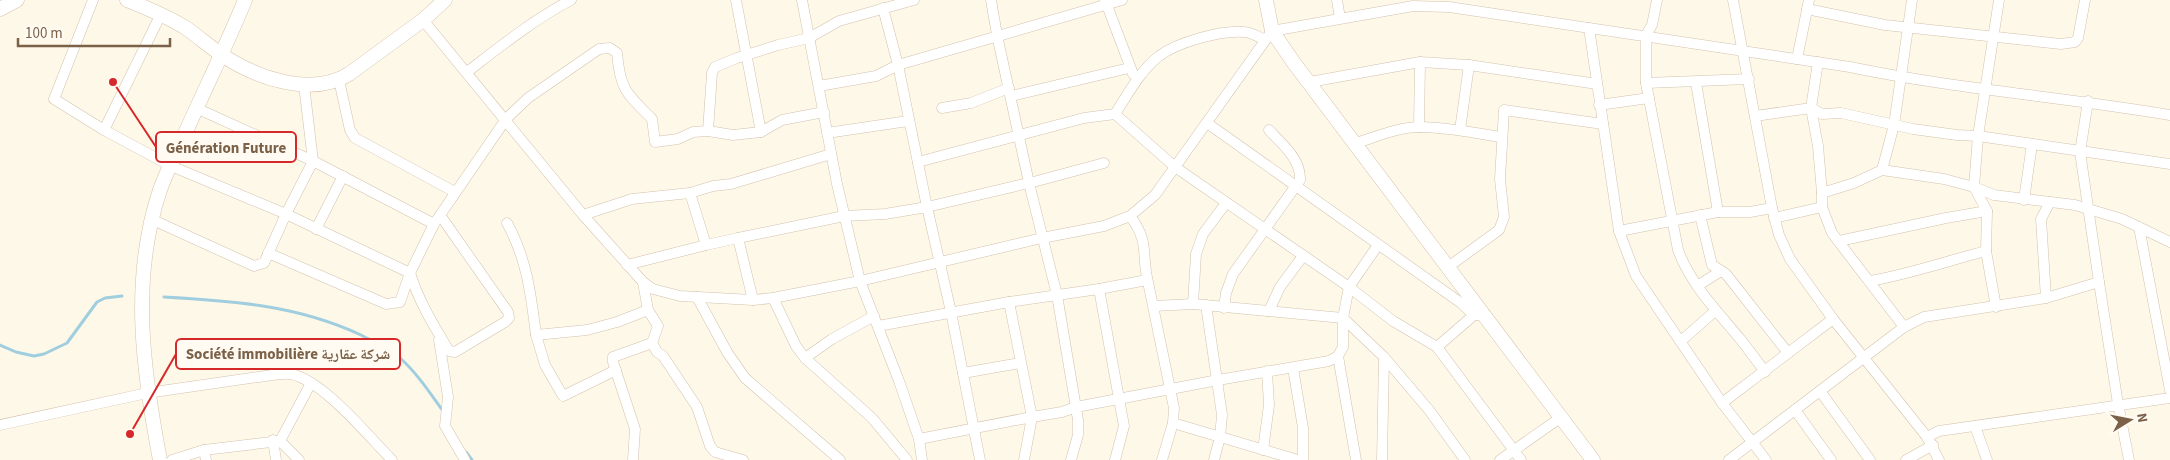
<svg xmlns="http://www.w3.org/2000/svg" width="2170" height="460" viewBox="0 0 2170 460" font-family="'Source Sans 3','Noto Naskh Arabic',sans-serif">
  <rect width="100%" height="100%" fill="#fef8e9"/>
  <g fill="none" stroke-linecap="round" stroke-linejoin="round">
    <g stroke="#a0cede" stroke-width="3">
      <path d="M164,297c69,4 133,8 197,38 13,7 28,13 39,23 17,15 30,35 43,53"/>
      <polyline points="0,345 16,352 34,356 44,354 67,343 97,302 105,298 122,296"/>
      <polyline points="466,452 472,460"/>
    </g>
    <g stroke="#d3c1ad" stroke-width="11">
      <g id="street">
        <path d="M93,0l-39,99 50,31 67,36 115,48 124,59c9,29 24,53 39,78l6,1 50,-30 4,-4 -1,-6 -68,-97"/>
        <polyline points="736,0 761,132"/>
        <polyline points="802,0 837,184 860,281 899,381 919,439 922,460"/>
        <polyline points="991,0 997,35 1029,183 1057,295 1078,420 1078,435 1071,460"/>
        <polyline points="1105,0 1133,74"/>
        <polyline points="1337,0 1340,18"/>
        <path d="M1657,0l-5,25 -6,10v48l32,167c13,35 40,62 63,90 8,10 16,21 24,32"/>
        <polyline points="1733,0 1772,208 1779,235 1790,259 1833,319 1927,437 1939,460"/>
        <polyline points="883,8 898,65 927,207 951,312 980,460"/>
        <polyline points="1807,9 1885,25 2061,44 2075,42 2078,38 2085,0"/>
        <path d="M423,20l160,195 60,67 10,7 27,7 73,4 20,-2 87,-17 182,-43 62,-12 26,-10 25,-21 117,-164 141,-25 36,1 401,60c105,22 214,30 320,48"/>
        <polyline points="1589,28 1619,231 1636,276 1722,403 1766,460"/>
        <polyline points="1797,59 1809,0"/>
        <polyline points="1818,62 1811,108 1818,146 1822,193 1854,183 1882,170 1944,179 1974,187 1994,195 2075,205 2122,219 2170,242"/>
        <path d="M467,72c34,-26 66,-52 104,-72"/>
        <polyline points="339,80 350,130 355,138 455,192"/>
        <polyline points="1310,82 1420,62 1469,65 1597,84"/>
        <polyline points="1646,83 1749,79"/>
        <polyline points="1696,83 1718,212"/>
        <polyline points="304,85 313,161 434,224"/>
        <polyline points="819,86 876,76 898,65 1122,0"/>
        <polyline points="1011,96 1129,68"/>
        <polyline points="2088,101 2080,152 2099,282"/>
        <polyline points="1599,105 1649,98"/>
        <polyline points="942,108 971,103 1009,88"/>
        <polyline points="1115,114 1175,167 1349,287 1393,321 1437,347 1521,460"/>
        <polyline points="1755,116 1811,108 1822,114 1841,113 1913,129 1957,135 1978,136 2170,164"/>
        <polyline points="1207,123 1461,303 1474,315 1484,315"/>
        <polyline points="1419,127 1420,62"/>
        <polyline points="104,130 161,14"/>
        <polyline points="1460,130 1469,65"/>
        <polyline points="708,131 712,73 715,67 737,58 778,45 809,38 839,21 914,0"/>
        <polyline points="827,133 908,121"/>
        <path d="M1356,143c20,-6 42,-16 64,-16 27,0 54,6 81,10"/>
        <path d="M918,162l166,-44 31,-4c13,-20 25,-43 44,-58 19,-14 62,-26 85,-24 7,0 15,5 21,8"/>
        <polyline points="1882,170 1894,125 1912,0"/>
        <polyline points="690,193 706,245 738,238 753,300"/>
        <polyline points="1822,193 1822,207 1832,233 1904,327"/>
        <polyline points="2024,200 2032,144"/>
        <polyline points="583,215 632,199 690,193 713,186 731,184 831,154"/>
        <polyline points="1700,215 1712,265 1726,274 1788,353"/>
        <path d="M1130,216c20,26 11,38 18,66 9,42 17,84 26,126l-1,15 -11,37"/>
        <polyline points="1774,218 1822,207"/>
        <polyline points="153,220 254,266 264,263 286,214 313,161 196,108"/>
        <path d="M507,223c20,36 24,72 29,112l51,-5 30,-8 31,-12"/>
        <polyline points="2139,227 2170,390"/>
        <polyline points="316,229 343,176"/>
        <polyline points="1619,231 1718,212 1750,212 1772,208"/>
        <polyline points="738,238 844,216 885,214 927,207 1037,181 1104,163"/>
        <polyline points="1839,241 1946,218 1987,211"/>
        <path d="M268,253l118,51 14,-2 10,-29 24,-49 72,-105 22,-21 71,-49 11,-1 7,5c3,37 10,41 35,66l3,23 23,-3 15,-7 15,-1 25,4 28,-3 21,-12 42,-8"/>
        <polyline points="627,265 706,245"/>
        <polyline points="1448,267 1499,230 1504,217 1500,179 1504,110 1603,124"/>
        <path d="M1870,281c40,-7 77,-20 116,-30"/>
        <polyline points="643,282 648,310 658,326 652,343 657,352 663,356 697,407 710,446 715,452 743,460"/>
        <polyline points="1697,286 1721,271"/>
        <polyline points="1099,289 1124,426 1115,460"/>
        <polyline points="697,297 727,352 745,378 840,460"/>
        <polyline points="773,298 796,346 805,358 872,418 907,460"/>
        <polyline points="2046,298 2041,219 2050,202"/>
        <polyline points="1009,302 1032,417 1062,412 1076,407 1218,380 1329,361 1338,356 1343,347 1343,318 1349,287 1378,245"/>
        <polyline points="1193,304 1196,254 1203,234 1226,203"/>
        <polyline points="1206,305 1222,415 1220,437 1214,460"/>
        <polyline points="1154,306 1193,304 1343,318 1384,357 1429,410 1465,460"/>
        <polyline points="1996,307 1986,251 1987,211 1974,187 1978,136 1999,0"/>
        <path d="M1224,308l2,-15 7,-19 67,-94c1,-21 -18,-36 -31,-50"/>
        <polyline points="1269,311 1280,287 1303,256"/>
        <polyline points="878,326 1009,302 1099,289 1147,280"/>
        <polyline points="536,335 545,365 563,396 616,370"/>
        <polyline points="439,340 448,397 445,426 465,460"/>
        <polyline points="1681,341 1715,311"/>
        <polyline points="1437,347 1474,315"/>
        <polyline points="1338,356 1356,460"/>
        <polyline points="805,358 832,339 874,316"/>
        <polyline points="1293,368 1303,428 1303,460"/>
        <polyline points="963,373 1020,363"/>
        <polyline points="1820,391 1870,460"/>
        <polyline points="1722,403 1833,319"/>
        <polyline points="1795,410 1831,460"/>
        <polyline points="1173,423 1298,460"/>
        <path d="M0,425l147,-32 125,-18c6,0 13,-2 19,-1 33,7 77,62 101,86"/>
        <polyline points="1975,426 1987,460"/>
        <polyline points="1927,437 1939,431 2170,398"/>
        <polyline points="919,439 1032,417 1024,460"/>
        <polyline points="273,440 276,460"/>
        <polyline points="280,441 311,383"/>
        <polyline points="280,441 299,460"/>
        <polyline points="204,450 206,460"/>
        <polyline points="1263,450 1269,405 1267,371"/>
        <polyline points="172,460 204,450 280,441"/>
        <polyline points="633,460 635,429 613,362 613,357 652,343"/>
        <polyline points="1382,460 1384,357"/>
        <polyline points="1500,460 1560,418"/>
        <polyline points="1729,460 1904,327 1924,317 2046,298 2099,282 2118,404 2129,460"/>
        <polyline points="1906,460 1933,445"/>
      </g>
    </g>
    <g stroke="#d6c2aa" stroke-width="15">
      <g id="secondary">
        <path d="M127,0c20,8 40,16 59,28 11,8 22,17 33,25 35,24 91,45 130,21l74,-54 22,-20"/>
        <polyline points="1266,0 1272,31 1294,63 1593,460"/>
        <polyline points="0,9 17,0"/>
        <path d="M160,460c-17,-89 -30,-181 0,-270 5,-15 13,-30 20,-45 21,-48 45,-96 65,-145"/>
      </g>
    </g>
    <use href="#street" stroke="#fff" stroke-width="10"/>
    <use href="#secondary" stroke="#fff" stroke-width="14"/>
  </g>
  <path fill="none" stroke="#d62828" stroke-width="2" d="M113 82L156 147M130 434L176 354"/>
  <g fill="#d62828" stroke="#fffbf2" stroke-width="2">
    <circle cx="113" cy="82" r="5"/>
    <circle cx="130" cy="434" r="5"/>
  </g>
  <g fill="#fffbf2" stroke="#d62828" stroke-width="2">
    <rect x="156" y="132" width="140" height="30" rx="5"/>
    <rect x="176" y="339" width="224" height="30" rx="5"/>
  </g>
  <g font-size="15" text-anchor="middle" font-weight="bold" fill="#7c6149">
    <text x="226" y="153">Génération Future</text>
    <text x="288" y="359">Société immobilière شركة عقارية</text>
  </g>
  <g transform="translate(2130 420) rotate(80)" stroke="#fffbf2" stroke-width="4" paint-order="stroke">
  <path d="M0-4L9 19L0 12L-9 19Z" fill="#7c6149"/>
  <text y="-8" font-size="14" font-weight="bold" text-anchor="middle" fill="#7c6149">N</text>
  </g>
  <path d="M18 38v8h152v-8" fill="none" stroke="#7c6149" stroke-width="2.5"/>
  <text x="25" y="38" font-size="15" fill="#7c6149" stroke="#fffbf2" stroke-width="4" paint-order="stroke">100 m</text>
</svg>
